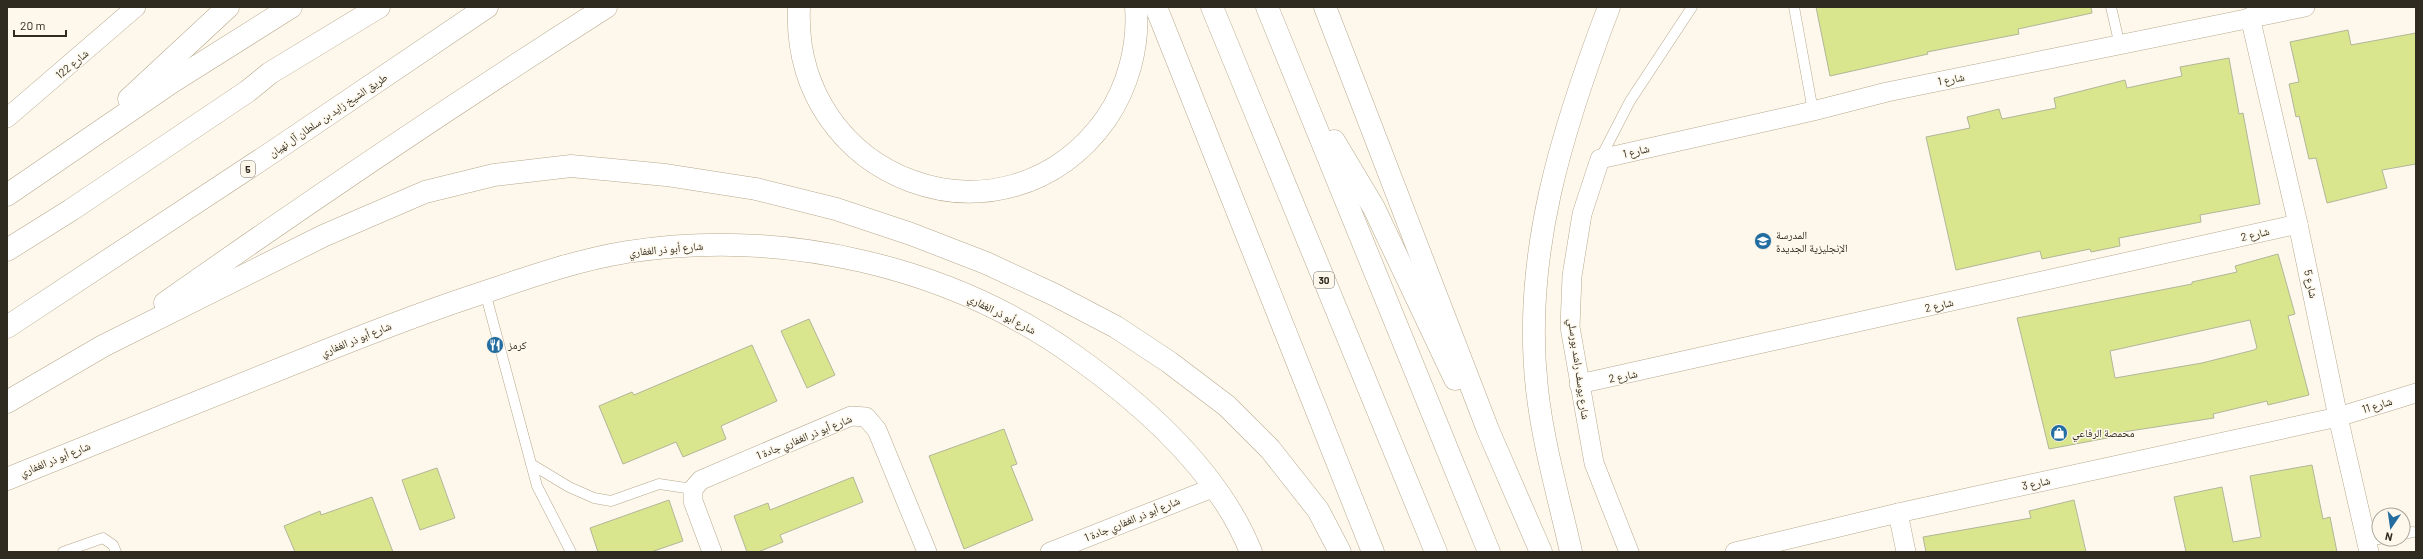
<svg xmlns="http://www.w3.org/2000/svg" width="2423" height="559" viewBox="0 0 2423 559" font-family="Barlow,'Noto Naskh Arabic',sans-serif">
  <rect width="100%" height="100%" fill="#fef8ec"/>
  <g fill="#dae68e" stroke="#b1b699" fill-rule="evenodd">
    <polygon points="1816,7 2091,7 2092,13 2018,29 2019,34 1927,52 1928,54 1830,76"/>
    <polygon points="2348,30 2351,45 2416,33 2416,164 2382,170 2387,188 2327,203 2316,158 2309,159 2299,116 2296,117 2289,84 2299,82 2290,42"/>
    <polygon points="2229,58 2239,114 2243,113 2260,204 2200,215 2201,222 2119,238 2120,246 2091,252 2090,249 2042,259 2040,251 1956,270 1926,137 1970,128 1967,117 1999,109 2002,119 2056,108 2054,98 2125,80 2127,88 2182,76 2180,67"/>
    <path d="M2278,254l17,60 -7,2 21,79 -41,10 -1,-4 -54,13 1,4 -91,14v3l-74,14 -32,-131 175,-34v-2l45,-10 -2,-6zM2250,320l7,28 -3,2 -52,13 -87,15 -5,-27z"/>
    <polygon points="809,319 835,375 807,388 781,331"/>
    <polygon points="752,345 777,401 721,426 726,439 683,457 676,442 623,464 599,406 632,392 634,395"/>
    <polygon points="1004,429 1017,464 1011,466 1033,520 964,549 929,456"/>
    <polygon points="2312,465 2323,519 2330,517 2337,552 2186,552 2174,497 2222,487 2233,542 2261,537 2250,476"/>
    <polygon points="437,468 455,518 420,530 402,480"/>
    <polygon points="853,477 863,502 780,535 783,542 758,552 747,552 734,516 768,503 770,510"/>
    <polygon points="372,497 393,552 295,552 284,526 320,511 321,515"/>
    <polygon points="669,500 683,541 651,552 598,552 590,528"/>
    <polygon points="2074,500 2086,552 1926,552 1923,537 2031,518 2029,511"/>
  </g>
  <g fill="none" stroke-linecap="round" stroke-linejoin="round">
    <g stroke="#b6a88d" stroke-width="11">
      <g id="lane">
        <polyline points="1794,7 1813,111"/>
        <polyline points="2111,7 2120,46"/>
        <polyline points="1600,159 1630,101 1692,7"/>
        <polyline points="485,292 537,486 571,552"/>
        <polyline points="531,464 569,487 594,498 611,501 659,484 693,489"/>
        <polyline points="2403,534 2413,532"/>
        <polyline points="2367,541 2379,539"/>
        <polyline points="63,552 103,538 113,545 116,552"/>
      </g>
    </g>
    <g stroke="#b6a88d" stroke-width="20">
      <g id="street">
        <polyline points="2250,17 2298,224 2338,417 2369,552"/>
        <polyline points="7,118 136,7"/>
        <polyline points="1579,384 2298,224"/>
        <polyline points="1898,513 1906,552"/>
        <polyline points="712,552 693,501 693,489 701,480 851,416 866,417 877,430 927,552"/>
        <polyline points="1050,552 1215,487"/>
        <polyline points="1629,552 1594,463 1570,327 1572,276 1582,214 1600,159 1813,111 1887,92 2305,7"/>
        <polyline points="1735,552 1898,513 2338,417 2416,393"/>
      </g>
    </g>
    <g stroke="#b6a88d" stroke-width="23">
      <path id="secondary" d="M7,479c104,-42 209,-85 313,-126 55,-22 109,-43 165,-61 47,-16 93,-32 142,-40 154,-24 321,13 448,104 69,49 144,116 176,196"/>
    </g>
    <g stroke="#b6a88d" stroke-width="23">
      <g id="highway">
        <path d="M799,7c-8,174 206,253 307,112 22,-32 33,-73 30,-112"/>
        <polyline points="1156,7 1373,552"/>
        <polyline points="1212,7 1436,552"/>
        <polyline points="1267,7 1489,552"/>
        <polyline points="1325,7 1488,430 1541,552"/>
        <polyline points="129,99 228,7"/>
        <polyline points="1334,141 1374,208 1455,379"/>
        <polyline points="7,195 172,82 291,7"/>
        <polyline points="7,250 71,210 248,91 270,73 379,7"/>
        <path d="M165,303c145,-102 292,-201 441,-296"/>
        <polyline points="7,327 271,153 487,7"/>
        <polyline points="7,402 103,346 323,236 425,192 494,175 571,166 666,175 756,189 836,209 911,234 986,263 1055,295 1116,327 1169,362 1227,406 1270,449 1318,510 1340,552"/>
        <path d="M1571,552c-12,-54 -28,-108 -34,-163 -15,-133 25,-259 72,-382"/>
      </g>
    </g>
    <use href="#lane" stroke="#fff" stroke-width="10"/>
    <use href="#street" stroke="#fff" stroke-width="19"/>
    <use href="#secondary" stroke="#fff" stroke-width="22"/>
    <use href="#highway" stroke="#fff" stroke-width="22"/>
  </g>
  <defs>
    <g id="school-disc" transform="scale(0.9)"><circle r="9.5" fill="#236ca0" stroke="#fef8ec"/><path d="M0-5L7-2L0 1L-7-2ZM-4 1L0 2.5L4 1V4Q0 6-4 4Z" fill="#fff"/></g>
    <g id="restaurant-disc" transform="scale(0.9)"><circle r="9.5" fill="#236ca0" stroke="#fef8ec"/><path d="M-5-6h1v4h1v-4h1v4h1v-4h1v5L-1.5 .5V6h-2V.5L-5-1ZM5-6V6H3V1.5H1.5Q1.5-4 5-6Z" fill="#fff"/></g>
    <g id="shop-disc" transform="scale(0.9)"><circle r="9.5" fill="#236ca0" stroke="#fef8ec"/><path d="M-5-2.5h2.3a2.7 3.5 0 0 1 5.4 0H5L5.5 6h-11ZM-1.5-2.5h3a1.5 2.3 0 0 0-3 0Z" fill="#fff"/></g>
  </defs>
  <g fill-rule="evenodd">
    <use href="#school-disc" x="1763" y="241"/>
    <use href="#restaurant-disc" x="495" y="345"/>
    <use href="#shop-disc" x="2059" y="433"/>
  </g>
  <g text-anchor="middle" stroke-width="3" stroke-linejoin="round" paint-order="stroke">
    <g fill="#fef8ec" stroke="#6e685d" stroke-width="1">
      <rect x="241" y="161" width="14" height="16" rx="3"/>
      <rect x="1314" y="272" width="20" height="16" rx="3"/>
    </g>
    <g font-size="10" font-weight="bold" fill="#302b20">
      <text x="248" y="173">5</text>
      <text x="1324" y="284">30</text>
    </g>
    <g font-size="11" fill="#302b20" stroke="#fef8ec">
      <text transform="translate(72 64) rotate(-40)" y="4">شارع 122</text>
      <text transform="translate(1951 79) rotate(-11)" y="4">شارع 1</text>
      <text transform="translate(328 115) rotate(-34)" y="4">طريق الشيخ زايد بن سلطان آل نهيان</text>
      <text transform="translate(1636 151) rotate(-13)" y="4">شارع 1</text>
      <text transform="translate(2255 234) rotate(-13)" y="4">شارع 2</text>
      <text transform="translate(666 249) rotate(-5)" y="4">شارع أبو ذر الغفاري</text>
      <text transform="translate(2311 284) rotate(78)" y="4">شارع 5</text>
      <text transform="translate(1939 305) rotate(-13)" y="4">شارع 2</text>
      <text transform="translate(1002 314) rotate(27)" y="4">شارع أبو ذر الغفاري</text>
      <text transform="translate(356 339) rotate(-22)" y="4">شارع أبو ذر الغفاري</text>
      <text transform="translate(1579 369) rotate(82)" y="4">شارع يوسف راشد بورسلي</text>
      <text transform="translate(1623 376) rotate(-11)" y="4">شارع 2</text>
      <text transform="translate(2377 405) rotate(-17)" y="4">شارع 11</text>
      <text transform="translate(804 437) rotate(-22)" y="4">شارع أبو ذر الغفاري جادة 1</text>
      <text transform="translate(55 459) rotate(-22)" y="4">شارع أبو ذر الغفاري</text>
      <text transform="translate(2036 483) rotate(-12)" y="4">شارع 3</text>
      <text transform="translate(1132 519) rotate(-22)" y="4">شارع أبو ذر الغفاري جادة 1</text>
    </g>
    <g font-size="11" fill="#302b20" stroke="#fef8ec" text-anchor="start">
      <text x="1776" y="239">المدرسة<tspan x="1776" dy="13">الإنجليزية الجديدة</tspan></text>
      <text x="508" y="349">كرمز</text>
      <text x="2072" y="437">محمصة الرفاعي</text>
    </g>
  </g>
  <rect width="2423" height="559" fill="none" stroke="#302b20" stroke-width="16"/>
  <g transform="translate(2391 527) rotate(193)"><circle r="19" fill="#fef8ec" stroke="#aca69a"/>
  <path d="M0-3L7 15L0 10L-7 15Z" fill="#236ca0"/>
  <text y="-6" font-size="11" font-weight="bold" text-anchor="middle" fill="#302b20">N</text>
  </g>
  <path d="M14 30v6h52v-6" fill="none" stroke="#302b20" stroke-width="2"/>
  <text x="20" y="30" font-size="12" fill="#302b20" stroke="#fef8ec" stroke-width="3" paint-order="stroke">20 m</text>
</svg>
